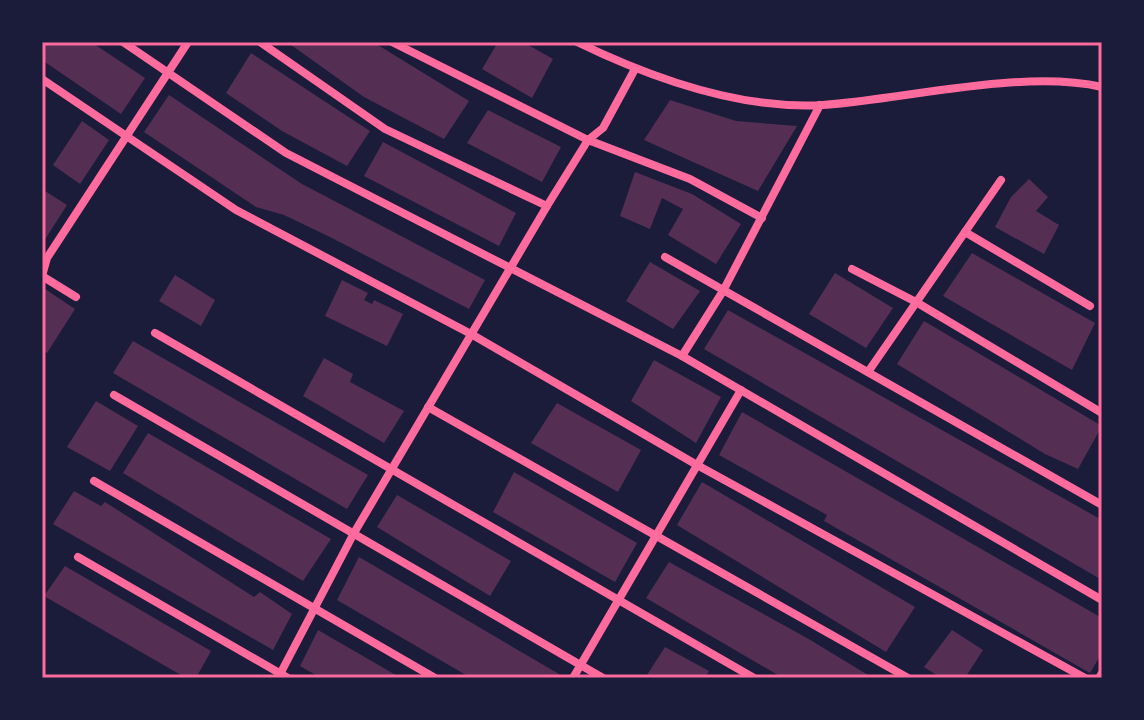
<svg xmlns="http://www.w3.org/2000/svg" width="1144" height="720" viewBox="0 0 1144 720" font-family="'Titillium Web',sans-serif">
  <rect width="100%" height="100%" fill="#1b1b3a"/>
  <g fill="#542f53">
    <polygon points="45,42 91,42 145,78 121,114 42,60"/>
    <polygon points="287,42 373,42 469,101 444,139 364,97"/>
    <polygon points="498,42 523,42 553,59 532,98 482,69"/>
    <polygon points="251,53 370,131 347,166 282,131 226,93"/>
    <polygon points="169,95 302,184 485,280 469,309 330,237 284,215 256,207 144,132"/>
    <polygon points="670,100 736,121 797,126 758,191 644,140"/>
    <polygon points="488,110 561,147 542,182 467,143"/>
    <polygon points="82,121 109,140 80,184 53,165"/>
    <polygon points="383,142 516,213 499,246 364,176"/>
    <polygon points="635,172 692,194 741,224 716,264 668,235 683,209 662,198 650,229 620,216"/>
    <polygon points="1029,179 1048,197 1036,211 1059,225 1044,254 995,227 1011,197"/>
    <polygon points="42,189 67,205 42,244"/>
    <polygon points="972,253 1095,323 1072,370 943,296"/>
    <polygon points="650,262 700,291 673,329 626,301"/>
    <polygon points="835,273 893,308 866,348 809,314"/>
    <polygon points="175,275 215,300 201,326 159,301"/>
    <polygon points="342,280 368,293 364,300 372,304 374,300 403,314 387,346 325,316"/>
    <polygon points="42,287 75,309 47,353 42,350"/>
    <polygon points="728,310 1102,520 1102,580 704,349"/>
    <polygon points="924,321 1102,426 1078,469 1045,454 897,364"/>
    <polygon points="133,341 368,475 347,509 113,373"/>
    <polygon points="324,358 353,374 350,382 404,411 384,443 303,396"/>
    <polygon points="654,360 721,397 696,443 631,401"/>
    <polygon points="96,401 138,426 110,471 67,447"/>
    <polygon points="557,403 641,450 618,492 531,443"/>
    <polygon points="742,412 1102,618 1102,653 1090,673 824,521 827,515 719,455"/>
    <polygon points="148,433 331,539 303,581 123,473"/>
    <polygon points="514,472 637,543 615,582 493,512"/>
    <polygon points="702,482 915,607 886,652 677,525"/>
    <polygon points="74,491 101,506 105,502 254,597 260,592 292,614 273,650 53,524"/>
    <polygon points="397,495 511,561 490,596 377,527"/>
    <polygon points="359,557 559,674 556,678 471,678 337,600"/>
    <polygon points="669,562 807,638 873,678 783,678 646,598"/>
    <polygon points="65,566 211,651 196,678 186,678 44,596"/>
    <polygon points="318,630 401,678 321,678 300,666"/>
    <polygon points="952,630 983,650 965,678 941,678 924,667"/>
    <polygon points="665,647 709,671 705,678 645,678"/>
  </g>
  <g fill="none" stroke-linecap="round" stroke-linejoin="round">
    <g stroke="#ff6b9d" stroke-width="8">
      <polyline points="123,42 286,153 682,356 1102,600"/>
      <polyline points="260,42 385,129 547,206"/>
      <polyline points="392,42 588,140 690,179 762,218"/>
      <path d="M577,42c74,36 163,68 246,63 84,-6 199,-36 279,-18"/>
      <polyline points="42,79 236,210 471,334 697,465 1085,678"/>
      <polyline points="965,232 1090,306"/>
      <polyline points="665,257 1102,505"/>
      <polyline points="852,269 916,302 1102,413"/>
      <polyline points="42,276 47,258 188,42"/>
      <polyline points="42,276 76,297"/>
      <polyline points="155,333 754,678"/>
      <polyline points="682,356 723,291 820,105"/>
      <polyline points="868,372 1001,180"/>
      <polyline points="114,395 603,678"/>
      <polyline points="428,407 908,678"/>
      <polyline points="94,481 435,678"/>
      <polyline points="78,557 288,678"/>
      <polyline points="278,678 354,533 547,206 588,140 603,128 635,69"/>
      <polyline points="573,678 741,390"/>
      <polyline points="1099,678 1102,673"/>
    </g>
  </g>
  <rect width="1144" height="720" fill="none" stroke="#1b1b3a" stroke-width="88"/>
  <rect x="44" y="44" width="1056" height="632" fill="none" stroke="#ff6b9d" stroke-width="3"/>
</svg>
